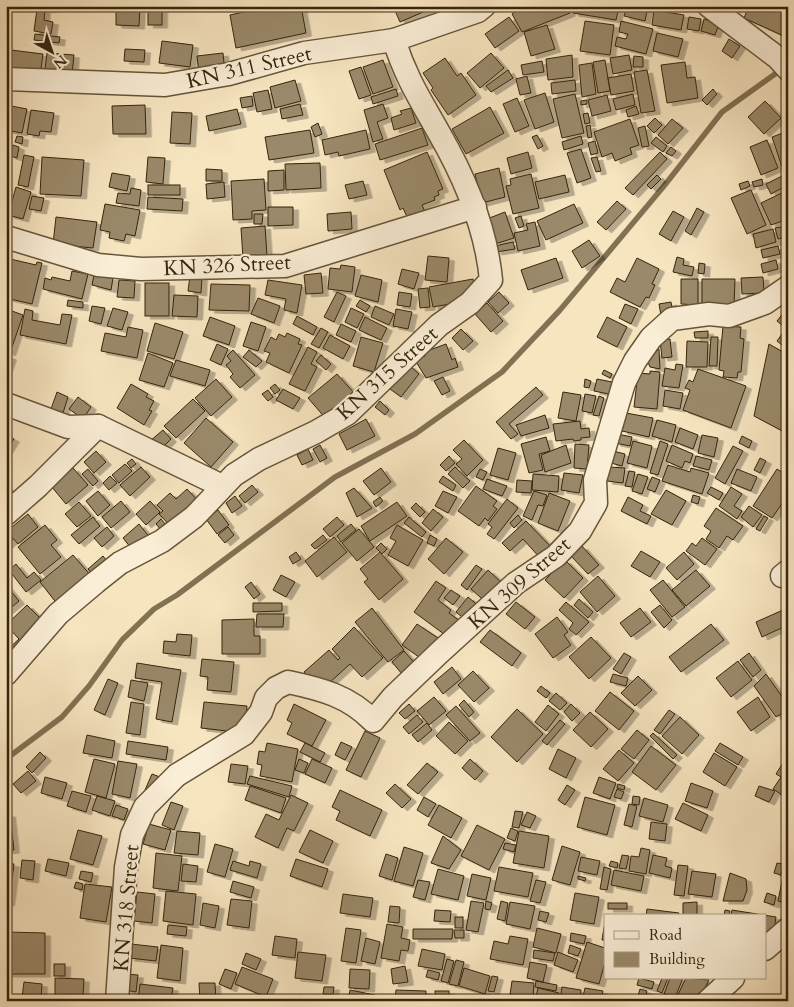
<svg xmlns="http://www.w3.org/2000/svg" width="794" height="1007" viewBox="0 0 794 1007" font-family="Cardo,serif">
  <defs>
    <filter id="shadow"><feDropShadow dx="5.5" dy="3" stdDeviation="0" flood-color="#0004"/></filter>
  </defs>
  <rect width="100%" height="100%" fill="#f7e5c0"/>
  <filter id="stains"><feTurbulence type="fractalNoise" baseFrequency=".004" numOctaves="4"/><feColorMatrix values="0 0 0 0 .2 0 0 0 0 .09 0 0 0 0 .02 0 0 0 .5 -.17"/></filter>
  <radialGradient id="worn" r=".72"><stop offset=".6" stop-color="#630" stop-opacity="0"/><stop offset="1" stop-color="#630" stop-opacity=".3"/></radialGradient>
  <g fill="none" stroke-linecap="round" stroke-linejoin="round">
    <polyline stroke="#827153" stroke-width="5.5" points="6,759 62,717 89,686 122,640 154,609 177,595 335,477 415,434 502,372 560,310 664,186 722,112 782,69"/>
  </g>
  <g fill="#9a896a" stroke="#36250c" filter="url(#shadow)">
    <polygon points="34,6 52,6 51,10"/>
    <polygon points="116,6 140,6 139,26 116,25"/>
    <rect x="148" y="6" width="14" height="19"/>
    <polygon points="270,6 301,6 306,33 236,48 230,15"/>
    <polygon points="393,6 426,6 428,10 400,22"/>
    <polygon points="432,6 461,6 438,18"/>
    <polygon points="524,6 567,6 570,13 522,32 512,14"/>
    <polygon points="574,6 619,6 616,20 573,13"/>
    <polygon points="627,6 648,6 645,21 624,16"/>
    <polygon points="749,6 774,6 788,12 788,38 744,18"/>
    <polygon points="37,9 45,10 44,20 53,22 51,34 34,31"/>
    <polygon points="654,10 684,15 681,30 652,25"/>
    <polygon points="509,17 519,31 495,48 485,34"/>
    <polygon points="689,17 701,19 699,31 687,29"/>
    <polygon points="704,19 719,24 715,35 701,31"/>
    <polygon points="585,21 614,25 610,55 580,51"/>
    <polygon points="621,21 653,29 646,54 615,46 617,37 626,39 628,34 619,32"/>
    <polygon points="547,25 555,49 531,56 524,32"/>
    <polygon points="657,33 683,39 678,57 653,51"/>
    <polygon points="35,34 60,37 59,43 34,40"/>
    <polygon points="729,39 740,46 732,58 722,51"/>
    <polygon points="162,41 193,45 190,67 159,63"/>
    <polygon points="125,49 145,50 144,62 124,61"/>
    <polygon points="11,50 43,54 40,77 8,73"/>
    <polygon points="47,53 74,55 72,75 44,77"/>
    <polygon points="223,53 225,73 199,75 197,56"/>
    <polygon points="491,53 504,68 480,88 467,73"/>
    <polygon points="572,55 573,77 548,80 546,59"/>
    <polygon points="629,55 632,70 613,74 610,58"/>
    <polygon points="634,56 643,57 643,67 633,67"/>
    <polygon points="445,58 457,76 461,73 476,95 448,115 431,90 433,88 423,73"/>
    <polygon points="383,60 393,87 373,94 363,67"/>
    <polygon points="605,60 610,91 598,93 593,62"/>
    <polygon points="542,61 544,72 523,75 521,65"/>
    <polygon points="685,62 687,78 695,77 698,98 667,103 661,65"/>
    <polygon points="592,63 596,94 582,97 579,65"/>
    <polygon points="361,67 371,95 359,99 349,71"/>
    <polygon points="508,70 513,78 491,92 486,86"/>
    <polygon points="647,70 655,111 641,113 634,72"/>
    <polygon points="631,74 634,91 611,95 608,78"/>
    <polygon points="527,76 531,93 520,95 516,79"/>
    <polygon points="295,80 301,101 275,108 270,87"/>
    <polygon points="575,80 576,91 552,94 551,83"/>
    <polygon points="396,89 398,96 373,104 371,97"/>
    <polygon points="713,89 717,94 707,105 702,100"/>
    <polygon points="268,90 272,109 257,112 253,93"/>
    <polygon points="545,93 554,122 535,129 524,100"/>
    <polygon points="575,94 584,133 562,138 553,99"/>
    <polygon points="633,94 635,105 616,110 613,99"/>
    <polygon points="607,95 611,111 592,116 588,100"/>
    <polygon points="252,96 253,106 242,108 240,98"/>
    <polygon points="517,98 529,126 515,132 503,104"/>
    <polygon points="587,100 587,104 581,105 581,101"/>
    <polygon points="765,101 781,118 764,134 748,117"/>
    <polygon points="300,104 303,115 282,119 280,109"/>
    <polygon points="383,104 388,118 377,122 383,139 373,142 364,110"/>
    <polygon points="6,105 27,109 22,133 6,130"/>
    <polygon points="145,105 146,134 113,134 112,106"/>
    <polygon points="636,106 639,114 628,117 626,110"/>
    <polygon points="490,107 504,133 466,154 452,129"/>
    <polygon points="411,108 416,123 394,130 391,118 402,114 400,111"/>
    <polygon points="237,109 241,124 209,131 206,116"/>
    <polygon points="31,110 54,113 51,132 40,131 39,136 27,134"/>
    <polygon points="172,112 192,113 190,144 170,143"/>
    <polygon points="588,113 590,123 585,124 583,114"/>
    <polygon points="655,118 662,125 654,133 647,126"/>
    <polygon points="630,119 639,145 630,148 632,154 615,161 612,153 602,157 594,132"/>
    <polygon points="672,119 683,128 668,144 658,135"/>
    <polygon points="318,123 322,134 315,137 311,127"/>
    <polygon points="590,125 592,137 588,138 586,126"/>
    <polygon points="645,126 649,146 642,147 638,128"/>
    <polygon points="422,128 428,145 380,160 375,144"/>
    <polygon points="310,130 314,153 269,160 265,137"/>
    <polygon points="366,130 370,149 339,156 338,152 325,155 322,140"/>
    <polygon points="783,133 788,146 788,164 782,167 772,137"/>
    <polygon points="537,135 543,146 538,149 532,137"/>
    <polygon points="17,136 23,137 22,144 15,142"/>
    <polygon points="581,136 583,144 564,150 562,142"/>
    <polygon points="656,137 667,146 663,152 651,143"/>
    <polygon points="767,140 778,168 761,175 750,147"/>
    <polygon points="595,141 598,153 591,155 588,143"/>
    <polygon points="13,145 19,147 17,158 10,156"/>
    <polygon points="671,147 676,151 672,156 666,153"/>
    <polygon points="581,149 591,178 577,183 567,153"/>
    <polygon points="427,152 443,189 438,191 439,195 434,197 435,200 422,205 426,214 409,221 403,208 400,210 384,170"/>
    <polygon points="528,152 532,168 511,174 507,158"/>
    <polygon points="660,152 667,159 633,195 625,188"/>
    <polygon points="24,155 34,157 28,187 18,185"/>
    <polygon points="42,157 84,160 81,196 40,194"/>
    <polygon points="148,157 165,158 163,184 146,182"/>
    <polygon points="597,157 601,171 596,172 591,158"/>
    <polygon points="320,163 321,188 286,190 285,164"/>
    <polygon points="499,168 505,197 482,203 475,174"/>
    <polygon points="206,169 222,170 222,181 206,181"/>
    <polygon points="284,170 284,190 268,191 268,171"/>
    <polygon points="112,173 130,176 127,191 109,187"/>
    <polygon points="788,173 788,185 771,194 766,184"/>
    <polygon points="531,174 539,208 513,214 506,186 511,185 510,179"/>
    <polygon points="565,175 569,192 539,199 535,182"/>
    <polygon points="657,175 661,179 651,189 647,185"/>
    <polygon points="264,179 266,210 252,211 252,219 233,220 231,181"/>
    <polygon points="762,179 763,185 754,187 752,182"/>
    <polygon points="363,181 367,195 349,199 345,185"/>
    <polygon points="748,181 750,186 741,190 739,184"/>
    <polygon points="224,182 225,197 207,199 206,184"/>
    <rect x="148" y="185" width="32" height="10"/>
    <polygon points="16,187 31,192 23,219 8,215"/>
    <polygon points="131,188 141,190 139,206 116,203 118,193 130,194"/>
    <polygon points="751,190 766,225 747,234 731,198"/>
    <polygon points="784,192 788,200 788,219 771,225 761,203"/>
    <polygon points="32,196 44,198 41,211 29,209"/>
    <polygon points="148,197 183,199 182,211 147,209"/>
    <polygon points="617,201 626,209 606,230 597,222"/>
    <polygon points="105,204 140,210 135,236 126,234 124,241 109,238 110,232 100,230"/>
    <polygon points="574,204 583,223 546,240 537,221"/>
    <polygon points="268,207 293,207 293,225 268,226"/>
    <polygon points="697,208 704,212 691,235 685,231"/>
    <polygon points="673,211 684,217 671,241 659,234"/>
    <polygon points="351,212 352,229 328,231 327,214"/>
    <polygon points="505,212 514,238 495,244 487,219"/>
    <polygon points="254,214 263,214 262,224 254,224"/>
    <polygon points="521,216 524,226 519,228 515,218"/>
    <polygon points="56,217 97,222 93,248 53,244"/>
    <polygon points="535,222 540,246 518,251 514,233 528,230 526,224"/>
    <polygon points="265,226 267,256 243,258 241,228"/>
    <polygon points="788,226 788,237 778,239 775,228"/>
    <polygon points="773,229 776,242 756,248 753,234"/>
    <polygon points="589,240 600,256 582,268 572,251"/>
    <polygon points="513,242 515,249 496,252 495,246"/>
    <polygon points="778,246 780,254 763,258 761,250"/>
    <polygon points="428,256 449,258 447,282 425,280"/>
    <polygon points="677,257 684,259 683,265 694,267 692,276 673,272"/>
    <polygon points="6,258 36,265 37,262 42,263 32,304 6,298"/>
    <polygon points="556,258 563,278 528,290 521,270"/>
    <polygon points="637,258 659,269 652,284 655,285 649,298 646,297 640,307 610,292 617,278 625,282"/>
    <polygon points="776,260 778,269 763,273 761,264"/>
    <polygon points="699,263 705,264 704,274 698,273"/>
    <polygon points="341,265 355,267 352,292 328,289 330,268 340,269"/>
    <polygon points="402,269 419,273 414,289 398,284"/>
    <polygon points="72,271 88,274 82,299 43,289 45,278 51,280 52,277 70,281"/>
    <polygon points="321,273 323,293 306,294 304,275"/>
    <polygon points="94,275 113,278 111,290 92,285"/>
    <polygon points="361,275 382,280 378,302 355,296"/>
    <polygon points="190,276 202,277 201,293 188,291"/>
    <polygon points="763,277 764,293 742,294 741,278"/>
    <polygon points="473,279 475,291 466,301 433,307 429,287"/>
    <polygon points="681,279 698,279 698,305 681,304"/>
    <polygon points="702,279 735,279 734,306 702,306"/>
    <polygon points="119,280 135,281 134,298 117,297"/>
    <polygon points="268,280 302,285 297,313 284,310 286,299 265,295"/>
    <rect x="145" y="283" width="24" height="33"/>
    <polygon points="211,284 250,285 249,311 209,310"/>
    <polygon points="428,288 430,307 420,308 418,289"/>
    <polygon points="337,292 346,296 334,322 324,317"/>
    <polygon points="399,292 412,294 410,307 397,305"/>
    <polygon points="499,292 509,303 498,313 488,302"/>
    <polygon points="174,295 198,296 197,317 172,316"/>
    <polygon points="258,298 280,306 274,323 251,314"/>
    <polygon points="68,300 83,302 83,308 67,306"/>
    <polygon points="360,300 370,306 366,312 356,306"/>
    <polygon points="671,302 673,313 661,315 659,304"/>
    <polygon points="487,303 503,321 491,332 475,314"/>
    <polygon points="625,304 638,309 631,324 619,318"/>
    <polygon points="92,306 105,308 101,324 89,321"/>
    <polygon points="375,306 394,314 389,325 371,317"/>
    <polygon points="788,307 788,330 777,321"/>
    <polygon points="113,308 128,312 122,330 107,326"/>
    <polygon points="351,308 364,314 357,328 345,322"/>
    <polygon points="25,309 33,311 32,320 60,325 62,314 72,315 66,344 20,335"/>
    <polygon points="396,309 412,312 408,329 393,326"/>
    <polygon points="12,311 23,315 10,353 6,351 6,330"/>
    <polygon points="297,316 317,327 313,335 293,324"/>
    <polygon points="210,317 235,326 229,345 203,336"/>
    <polygon points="365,317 387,328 381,340 359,330"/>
    <polygon points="607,317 627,327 617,347 597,337"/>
    <polygon points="251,322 266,327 258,351 243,346"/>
    <polygon points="155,323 183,332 174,359 147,351"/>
    <polygon points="341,324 356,331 351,342 336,335"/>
    <polygon points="723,326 741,327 740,338 744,339 741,372 738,372 737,378 723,377 724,371 719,370"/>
    <polygon points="128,327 143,330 137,358 101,351 105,333 126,337"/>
    <polygon points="321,328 328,332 319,348 311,344"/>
    <polygon points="461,329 473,341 463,350 452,338"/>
    <polygon points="708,331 708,338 695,338 694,332"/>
    <polygon points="287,333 300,339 298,344 302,345 289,373 266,362 270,353 264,351 271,337 276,340 279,334 285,337"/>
    <polygon points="782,334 787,338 782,345 777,341"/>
    <polygon points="330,335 350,346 343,359 323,348"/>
    <polygon points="361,337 383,343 374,372 353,366"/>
    <polygon points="711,337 718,337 717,366 709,366"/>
    <polygon points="670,339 672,357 662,358 660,340"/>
    <polygon points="687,341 708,342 707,367 686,367"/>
    <polygon points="217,344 228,349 221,365 210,360"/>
    <polygon points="446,344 452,360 455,358 458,367 426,378 415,360 425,356 424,352"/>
    <polygon points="769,344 788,355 788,434 754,416"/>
    <polygon points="308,347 317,352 311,364 317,367 305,391 289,384"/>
    <polygon points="659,349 660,369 650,367 647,360"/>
    <polygon points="233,350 255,375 240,388 230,377 233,374 226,365 231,361 227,356"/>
    <polygon points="249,350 262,361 256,367 243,357"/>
    <polygon points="148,353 173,363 164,387 139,380"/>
    <polygon points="6,355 11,357 6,371"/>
    <polygon points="321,355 331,364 326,370 316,361"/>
    <polygon points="176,360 210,370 205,386 170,376"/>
    <polygon points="676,364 683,365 679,388 662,386 665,368 675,370"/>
    <polygon points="409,365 419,374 401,397 390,389"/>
    <polygon points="698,369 746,386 731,428 683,410 690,390 685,388 689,380 693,382"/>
    <polygon points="604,370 612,374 610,378 602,374"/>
    <polygon points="650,371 660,372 657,409 634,407 638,373 650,374"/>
    <polygon points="337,374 356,395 327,420 308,398"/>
    <polygon points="443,377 450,391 442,395 434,381"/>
    <polygon points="216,379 232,397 211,416 195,398"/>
    <polygon points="585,379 591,381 589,388 584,387"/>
    <polygon points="597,379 612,382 609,394 594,391"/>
    <polygon points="131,384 148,394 146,397 154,401 149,410 152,411 144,425 117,408"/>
    <polygon points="275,384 280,390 275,394 270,388"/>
    <polygon points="536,387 543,395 509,424 518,434 511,439 496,422"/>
    <polygon points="283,389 300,398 293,409 276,400"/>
    <polygon points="268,390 273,397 268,401 262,394"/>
    <polygon points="665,390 683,393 680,409 663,406"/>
    <polygon points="57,392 68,397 63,413 51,409"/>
    <polygon points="563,392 581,395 576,421 558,418"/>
    <polygon points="585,394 596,396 592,413 582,411"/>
    <polygon points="599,396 604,398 599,416 593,415"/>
    <polygon points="78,397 91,407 83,419 69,409"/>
    <polygon points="193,399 205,411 176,438 164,426"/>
    <polygon points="380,401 389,410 385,415 375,407"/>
    <polygon points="626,413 653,418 649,437 622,431"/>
    <polygon points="545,415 549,428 521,436 516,425"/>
    <polygon points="206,418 233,442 211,467 184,443"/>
    <polygon points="366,419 375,436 347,450 339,434"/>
    <polygon points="657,420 676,425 672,442 652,436"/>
    <polygon points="580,421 581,429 589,428 590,437 581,438 581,440 574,441 573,439 556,441 553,424"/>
    <polygon points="680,428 698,435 693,449 675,442"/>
    <polygon points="163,430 171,439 159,451 150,441"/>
    <polygon points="617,434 632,437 630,446 615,443"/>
    <polygon points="6,435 14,439 6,452"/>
    <polygon points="702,435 718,438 714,457 698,453"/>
    <polygon points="742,436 752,441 749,448 739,443"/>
    <polygon points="546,437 550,451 539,454 543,470 529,473 521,444"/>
    <polygon points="464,440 483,460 467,476 456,464 462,459 453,450"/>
    <polygon points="633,441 652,446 647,468 627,463"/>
    <polygon points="660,441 668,444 658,475 650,473"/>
    <polygon points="575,444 589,445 587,469 574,468"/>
    <polygon points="320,445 327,458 320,462 313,449"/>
    <polygon points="566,445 571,463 545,472 541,455"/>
    <polygon points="672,445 693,454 690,463 685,461 682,468 666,461"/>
    <polygon points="733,446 743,451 725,484 715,478"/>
    <polygon points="498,448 516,453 508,480 490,475"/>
    <polygon points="308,449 313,460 302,465 297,455"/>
    <polygon points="96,451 106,462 94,473 84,462"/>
    <polygon points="613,451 625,454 622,466 611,463"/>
    <polygon points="449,456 455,463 446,471 440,465"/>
    <polygon points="696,456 712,460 709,470 693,466"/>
    <polygon points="760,458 766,461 760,473 754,470"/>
    <polygon points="132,459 136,464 131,468 127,463"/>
    <polygon points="125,464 132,471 119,483 112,475"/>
    <polygon points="668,465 690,472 691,468 709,473 702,494 662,481"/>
    <polygon points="141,467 150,477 130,496 120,485"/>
    <polygon points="455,467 470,481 463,488 448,474"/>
    <polygon points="608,467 625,468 623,483 607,481"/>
    <polygon points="73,468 88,485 66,504 51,486"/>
    <polygon points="381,468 391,482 374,495 363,481"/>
    <polygon points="88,469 98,481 93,486 82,474"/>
    <polygon points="480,469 487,472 483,480 476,477"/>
    <polygon points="737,469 757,477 751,491 731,483"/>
    <polygon points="777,469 788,476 784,487 788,490 788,495 772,518 753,506"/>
    <polygon points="629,471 635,472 632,487 625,486"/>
    <polygon points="564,473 583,475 579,493 561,490"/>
    <polygon points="533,474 559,476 558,492 532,490"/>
    <polygon points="638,474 648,477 642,494 632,491"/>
    <polygon points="110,476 117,483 109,490 103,483"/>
    <polygon points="443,476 456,485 453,491 439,482"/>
    <polygon points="652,477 660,480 655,492 647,489"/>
    <polygon points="487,479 507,486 502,496 483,489"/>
    <polygon points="517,480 532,481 531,493 516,492"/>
    <polygon points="252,485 258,492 245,503 239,496"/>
    <polygon points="6,486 15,494 6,504"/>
    <polygon points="476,486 497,501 493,506 497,509 488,521 485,518 479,526 458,511"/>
    <polygon points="711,487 723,493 719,500 707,493"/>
    <polygon points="731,487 742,494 734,506 742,511 737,519 719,506"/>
    <polygon points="354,488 372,508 357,517 346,493"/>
    <polygon points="187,489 202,505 174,530 159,514 163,511 157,505 170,493 176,499"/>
    <polygon points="666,490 686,501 672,525 651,514"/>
    <polygon points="98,491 110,505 98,516 86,501"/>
    <polygon points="443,491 457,497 448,513 435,506"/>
    <polygon points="534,491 547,495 543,506 538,505 532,520 523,516"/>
    <polygon points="549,493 570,501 558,531 538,523"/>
    <polygon points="693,495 700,497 698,504 691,502"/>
    <polygon points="235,496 242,506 232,513 226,503"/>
    <polygon points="380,497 383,501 376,507 373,502"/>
    <polygon points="628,497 643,505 640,511 651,516 647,524 621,511"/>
    <polygon points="507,499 518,508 494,539 487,534 492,527 488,524"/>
    <polygon points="121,501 130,512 111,528 102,517"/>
    <polygon points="150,501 160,512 146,525 136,514"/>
    <polygon points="79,502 91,516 77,527 65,514"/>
    <polygon points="397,502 407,516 370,541 361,526"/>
    <polygon points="416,503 425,512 420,517 411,508"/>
    <polygon points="749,506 762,515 753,527 741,517"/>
    <polygon points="716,508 743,526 733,540 727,536 719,548 706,539 711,531 704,526"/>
    <polygon points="433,509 443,517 431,531 422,523"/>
    <polygon points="218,510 229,525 217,534 206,519"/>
    <polygon points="28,514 38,527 18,544 7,531"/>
    <polygon points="518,515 522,520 514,528 510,523"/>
    <polygon points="764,516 768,518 760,531 756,529"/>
    <polygon points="93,517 100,526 79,544 71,535"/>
    <polygon points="337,517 344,525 330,537 323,529"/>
    <polygon points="409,517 426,532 422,537 404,523"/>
    <polygon points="161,519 171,531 161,530 156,524"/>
    <polygon points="526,521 552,548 541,559 523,539 510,551 502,543"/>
    <polygon points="139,524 151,539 135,553 123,538"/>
    <polygon points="351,524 356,530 341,542 337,536"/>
    <polygon points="45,525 57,540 51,545 61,557 40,574 18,547"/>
    <polygon points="397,525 423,540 408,566 388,555 396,541 390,538"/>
    <polygon points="107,527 114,536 102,547 94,538"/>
    <polygon points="228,527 234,535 225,543 218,535"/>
    <polygon points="359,529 374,547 357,561 342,543"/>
    <polygon points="7,532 13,540 6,546 6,533"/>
    <polygon points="323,535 327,540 315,549 311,545"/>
    <polygon points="430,535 437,539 434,546 427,543"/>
    <polygon points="334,537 347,552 317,577 305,561"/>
    <polygon points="446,538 463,552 444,574 428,559"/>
    <polygon points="702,538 717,549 705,565 686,551 692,543 696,546"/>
    <polygon points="381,543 387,549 382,554 376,548"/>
    <polygon points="582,546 599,565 588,574 571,556"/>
    <polygon points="641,551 660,562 650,577 631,566"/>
    <polygon points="296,552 301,559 293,564 289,557"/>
    <polygon points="380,552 403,579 379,600 364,582 368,579 360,569"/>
    <polygon points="684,552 694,564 677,580 666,568"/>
    <polygon points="73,555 92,577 58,605 40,582"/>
    <polygon points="103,556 110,565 95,577 88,569"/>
    <polygon points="565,560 583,578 564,598 545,580"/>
    <polygon points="16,564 27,578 34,572 41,580 26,592 9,570"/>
    <polygon points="476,565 482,569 467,590 461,585"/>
    <polygon points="488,570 506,587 489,605 471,589"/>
    <polygon points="696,570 710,586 686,606 672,590"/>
    <polygon points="281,575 295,582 286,597 273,590"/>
    <polygon points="598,576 615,596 597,612 580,592"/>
    <polygon points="663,580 685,607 672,617 650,590"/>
    <polygon points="436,581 446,588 438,600 451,610 449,613 464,624 452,640 414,612"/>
    <polygon points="251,582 260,594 254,599 245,587"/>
    <polygon points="6,585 19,601 6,612"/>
    <polygon points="451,590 460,596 453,605 444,598"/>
    <polygon points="468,597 480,607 468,622 456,612"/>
    <polygon points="579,599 593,612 588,618 574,605"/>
    <polygon points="516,602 535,617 525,629 506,614"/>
    <polygon points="566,602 589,622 576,635 569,629 573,623 559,610"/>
    <polygon points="253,603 282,603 282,611 253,612"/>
    <polygon points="27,605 46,624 6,664 6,651 19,639 6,625"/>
    <polygon points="660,605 672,620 664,628 651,612"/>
    <polygon points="372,608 404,650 388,662 355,622"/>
    <polygon points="640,608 651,622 631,637 620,623"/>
    <polygon points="783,610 788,625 762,637 756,622"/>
    <polygon points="257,614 284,614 283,627 256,627"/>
    <polygon points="557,617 568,632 564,635 571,645 553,658 535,634"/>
    <polygon points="254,619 254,636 260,636 260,654 222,654 222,620"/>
    <polygon points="417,624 438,638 423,660 402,645"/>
    <polygon points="711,624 724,640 681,672 669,657"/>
    <polygon points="354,627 383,658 362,677 350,664 328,684 317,687 304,672 329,650 338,660 340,658 332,649"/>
    <polygon points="490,630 521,653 512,666 480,642"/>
    <polygon points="177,634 192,635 190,656 163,653 164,641 176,642"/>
    <polygon points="591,637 611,658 589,679 569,657"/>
    <polygon points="404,651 420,669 407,680 392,662"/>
    <polygon points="624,653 631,657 621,674 613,669"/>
    <polygon points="749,653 761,670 753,677 740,660"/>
    <polygon points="202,659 234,662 231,692 207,690 208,677 200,676"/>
    <polygon points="738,661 752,680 731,697 716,678"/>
    <polygon points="137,663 181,670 172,722 156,719 162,682 135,678"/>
    <polygon points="452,667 461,679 443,694 434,682"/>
    <polygon points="473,671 489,688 474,702 458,685"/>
    <polygon points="613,674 628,678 626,686 610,682"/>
    <polygon points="766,674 788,705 788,710 776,717 754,686"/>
    <polygon points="638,676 652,690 635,706 621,693"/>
    <polygon points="108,679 118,683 105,715 94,710"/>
    <polygon points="131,680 148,683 144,701 128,697"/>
    <polygon points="541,686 550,693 546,698 537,691"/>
    <polygon points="610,692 634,711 619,730 595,711"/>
    <polygon points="556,693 567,703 560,710 549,701"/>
    <polygon points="434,697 446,711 429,725 417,711"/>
    <polygon points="758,697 770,717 751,731 737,712"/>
    <polygon points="464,700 474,712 469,717 459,705"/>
    <polygon points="131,702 144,704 140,735 126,733"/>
    <polygon points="204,702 247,706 244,733 201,728"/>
    <polygon points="294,704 326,720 312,746 287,734 292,723 287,720"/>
    <polygon points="409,704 415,711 405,719 399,713"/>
    <polygon points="571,704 580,713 572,721 564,712"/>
    <polygon points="548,705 559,714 546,731 535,722"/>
    <polygon points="456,706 480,733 470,741 446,715"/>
    <polygon points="517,709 543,734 517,762 491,737"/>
    <polygon points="669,710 675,714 660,734 654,730"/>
    <polygon points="590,712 608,729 591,747 573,730"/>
    <polygon points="417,715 423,722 409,734 403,727"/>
    <polygon points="680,717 699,735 682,754 662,736"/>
    <polygon points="560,720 565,724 547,745 542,741"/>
    <polygon points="449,722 468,741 455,754 436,736"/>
    <polygon points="427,723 432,730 418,742 412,735"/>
    <polygon points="637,730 649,740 634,759 621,749"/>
    <polygon points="365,731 380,738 361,777 346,770"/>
    <polygon points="653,733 677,755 673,759 650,736"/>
    <polygon points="87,735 115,741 112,758 83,753"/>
    <polygon points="128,741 168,747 166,760 126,754"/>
    <polygon points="341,742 352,747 345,760 335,755"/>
    <polygon points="267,743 298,749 292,782 260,776 262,765 257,764 259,751 265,752"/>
    <polygon points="305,743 325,753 320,762 300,752"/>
    <polygon points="720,743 743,757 738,765 715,751"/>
    <polygon points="651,746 676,765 656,790 632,772"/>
    <polygon points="558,749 576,758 566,778 549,769"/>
    <polygon points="619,750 634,763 618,781 603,769"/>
    <polygon points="40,752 46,758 32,773 26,767"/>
    <polygon points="714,753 737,767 725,786 703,772"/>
    <polygon points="786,758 788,759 788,799 773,789 781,777 776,774"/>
    <polygon points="94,759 115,764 106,798 85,792"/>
    <polygon points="299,759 308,763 304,773 295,770"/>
    <polygon points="312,759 332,768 325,783 305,774"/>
    <polygon points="470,759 483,771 475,780 462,768"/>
    <polygon points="118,761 137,764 130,798 112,794"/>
    <polygon points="427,763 438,772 418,794 407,785"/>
    <polygon points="231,764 248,766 245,784 228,782"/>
    <polygon points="28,771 36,781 21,793 13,784"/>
    <polygon points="152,774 160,777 153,794 145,790"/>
    <polygon points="250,776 292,786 289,797 247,784"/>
    <polygon points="45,777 67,783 62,799 41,793"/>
    <polygon points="599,777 616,783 610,799 593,793"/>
    <polygon points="691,783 713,791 707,808 685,801"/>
    <polygon points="395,784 411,799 402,808 386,793"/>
    <polygon points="618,784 625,786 624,790 617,788"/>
    <polygon points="567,785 575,790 565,805 558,800"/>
    <polygon points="250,786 286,798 281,813 245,800"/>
    <polygon points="759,786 775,791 769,802 755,796"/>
    <polygon points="617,789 624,792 621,799 614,797"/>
    <polygon points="340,790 382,810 370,836 336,820 340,811 332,807"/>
    <polygon points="72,791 91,796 86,812 67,806"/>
    <polygon points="291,795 308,803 294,831 287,828 278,848 255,837 266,814 279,820"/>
    <polygon points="97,796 115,801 110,816 92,810"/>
    <polygon points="633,796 640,797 639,805 632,804"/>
    <polygon points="424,797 436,804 428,817 417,810"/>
    <polygon points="585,797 615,805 607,835 577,827"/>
    <polygon points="644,798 668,805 663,822 639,816"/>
    <polygon points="171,802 183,806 174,830 162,825"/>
    <polygon points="683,803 708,815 701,831 675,819"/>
    <polygon points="629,804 637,806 632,827 624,825"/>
    <polygon points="116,805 128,809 124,820 112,816"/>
    <polygon points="439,805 462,818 451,838 428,825"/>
    <polygon points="515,811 523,812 519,828 512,827"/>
    <polygon points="527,812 536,816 530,828 521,825"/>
    <polygon points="6,814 10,814 14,850 6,851"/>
    <polygon points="651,822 667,824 665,841 649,839"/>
    <polygon points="149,824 171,830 165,850 143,844"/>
    <polygon points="477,825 505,839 489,870 461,856"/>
    <polygon points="511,828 518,831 515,841 507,838"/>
    <polygon points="78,830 102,836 93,865 70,859"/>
    <polygon points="310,830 333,841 323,863 299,852"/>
    <polygon points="177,831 200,833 198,855 174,853"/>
    <polygon points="519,831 549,836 544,868 513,863"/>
    <polygon points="443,836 461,850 449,869 431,863"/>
    <polygon points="505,843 516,845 514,852 503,849"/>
    <polygon points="215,844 233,849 225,877 207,872"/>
    <polygon points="562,846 580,852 570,885 552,880"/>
    <polygon points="404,847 423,853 413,886 394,881"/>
    <polygon points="641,848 650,850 646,874 629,871 631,856 639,857"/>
    <polygon points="156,853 182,856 178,891 153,888"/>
    <polygon points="386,854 398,858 392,880 379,876"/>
    <polygon points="622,855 629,856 626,869 619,868"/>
    <polygon points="653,855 667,858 665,866 672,868 670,878 649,873"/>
    <polygon points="786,856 788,857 788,875 784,875"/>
    <polygon points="581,857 600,861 597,875 578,871"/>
    <polygon points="48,859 69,863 66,876 45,871"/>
    <polygon points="296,859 328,869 322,887 290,876"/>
    <polygon points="22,860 35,861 33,880 20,878"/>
    <polygon points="233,861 249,866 250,861 261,864 257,878 230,870"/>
    <polygon points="611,861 618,863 617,868 609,866"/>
    <polygon points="6,863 14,864 9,903 6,903"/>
    <polygon points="777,863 783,864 781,875 774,873"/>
    <polygon points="183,864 198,866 196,882 181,881"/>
    <polygon points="678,865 688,866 684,896 674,895"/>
    <polygon points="499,867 533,873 528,897 494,891"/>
    <polygon points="604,867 611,869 607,890 600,889"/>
    <polygon points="438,869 464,876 458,900 431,894"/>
    <polygon points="614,870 644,876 641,891 611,885"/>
    <polygon points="81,871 93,873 91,882 79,879"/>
    <polygon points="692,871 716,874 712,897 688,894"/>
    <polygon points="730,873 746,879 747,890 743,901 723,901"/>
    <polygon points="472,874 491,878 486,900 467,896"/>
    <polygon points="578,876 586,878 585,881 578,879"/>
    <polygon points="783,876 788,877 788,903 778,901"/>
    <polygon points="418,880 430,882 425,900 413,897"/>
    <polygon points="536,880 546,882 540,903 530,901"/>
    <polygon points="233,881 254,887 251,898 230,892"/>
    <polygon points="76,882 83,884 82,890 74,888"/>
    <polygon points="85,884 112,887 106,922 80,918"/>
    <polygon points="166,891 196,894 193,925 163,921"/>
    <polygon points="137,892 155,894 152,923 134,921"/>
    <polygon points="575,893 599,897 594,924 570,920"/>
    <polygon points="767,893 776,896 774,905 764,902"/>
    <polygon points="343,894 373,898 370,917 340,913"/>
    <polygon points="231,899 252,901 249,928 227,925"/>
    <polygon points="471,901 484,903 478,932 466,930"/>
    <polygon points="486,901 492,903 490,910 485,909"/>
    <polygon points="501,901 508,903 505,921 497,919"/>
    <polygon points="510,902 535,906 530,929 506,924"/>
    <polygon points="697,902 697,916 683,916 683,903"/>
    <polygon points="203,903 219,906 215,928 200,925"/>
    <rect x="608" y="903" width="19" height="6"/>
    <polygon points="390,906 400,907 399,923 388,922"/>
    <polygon points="647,909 679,913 678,916 646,916"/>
    <polygon points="435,910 451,911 450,922 434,921"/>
    <polygon points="725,910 730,911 729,916 724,916"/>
    <polygon points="732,910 776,917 773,936 765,934 765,916 731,916"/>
    <polygon points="540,911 549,913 546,922 538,920"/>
    <rect x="455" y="917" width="8" height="11"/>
    <polygon points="605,921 605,940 602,940"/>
    <polygon points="387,924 403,927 401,938 410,940 408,951 401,950 399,961 381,958"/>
    <polygon points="168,925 187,927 186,936 167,934"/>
    <polygon points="346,928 361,930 356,963 341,961"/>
    <polygon points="537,928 561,934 556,953 533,947"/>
    <polygon points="413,929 453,929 452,939 413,939"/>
    <polygon points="454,930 464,930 464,938 455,938"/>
    <polygon points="6,932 45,933 45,974 6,974"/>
    <polygon points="571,933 586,936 584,944 570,941"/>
    <polygon points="275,936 297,939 295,958 272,955"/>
    <polygon points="510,936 528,939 523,965 490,959 494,941 508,944"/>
    <polygon points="366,938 380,942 375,964 361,961"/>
    <polygon points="587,942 605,948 605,962 599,984 576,978"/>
    <polygon points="131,944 158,947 156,961 129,958"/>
    <polygon points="161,945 183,948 180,981 157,978"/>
    <polygon points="570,945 581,949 578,956 568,953"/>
    <polygon points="422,949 445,954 442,970 418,966"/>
    <polygon points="534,950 555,953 553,961 533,958"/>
    <polygon points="298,952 326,955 322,981 295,978"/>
    <polygon points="558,952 578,960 573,972 554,965"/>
    <polygon points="246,953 261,959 256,970 242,964"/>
    <polygon points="447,959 454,961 448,983 441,981"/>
    <polygon points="456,960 464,962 458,986 449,984"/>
    <polygon points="530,962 547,965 543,982 527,978"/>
    <rect x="54" y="964" width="11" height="12"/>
    <polygon points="405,966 408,982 393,984 391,969"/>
    <polygon points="242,967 273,979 266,997 235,984"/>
    <polygon points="464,968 490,976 485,994 459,986"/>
    <polygon points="225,969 237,973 231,989 219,984"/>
    <polygon points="350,969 370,970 369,989 349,988"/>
    <polygon points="428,970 440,973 438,980 426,977"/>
    <polygon points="126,974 138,975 136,992 125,990"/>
    <polygon points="492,976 498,977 494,992 488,991"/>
    <polygon points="55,978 84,979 83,996 55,996"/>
    <polygon points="639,978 654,982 652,989 637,985"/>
    <polygon points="662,978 668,978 662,993 657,991"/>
    <polygon points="670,978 683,978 675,998 664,994"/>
    <polygon points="686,978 709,980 698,1001 675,1001"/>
    <polygon points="512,981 534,983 533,998 510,995"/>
    <polygon points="536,981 557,985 556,991 535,987"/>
    <polygon points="24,982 42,984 41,1000 22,998"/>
    <polygon points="199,983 215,983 216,1001 200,1001"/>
    <polygon points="140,984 173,988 171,1001 138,1001"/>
    <polygon points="324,987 334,987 333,995 323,994"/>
    <polygon points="562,987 581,990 580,1001 560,1001"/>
    <polygon points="538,988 559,993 557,1001 535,1001"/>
    <polygon points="585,988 603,991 601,1001 582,1001"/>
    <polygon points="640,989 647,991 644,1001 637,999"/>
    <polygon points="788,989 788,1001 783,1001"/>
    <polygon points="350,990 375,995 373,1001 348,1001"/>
    <polygon points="396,990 426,991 426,1001 395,1001"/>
    <rect x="435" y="991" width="14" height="8"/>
    <polygon points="300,995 306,996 306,1001 299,1001"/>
    <polygon points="310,999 333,1000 310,1001"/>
  </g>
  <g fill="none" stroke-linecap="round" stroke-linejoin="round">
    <g stroke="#665539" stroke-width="25">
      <g id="street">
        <polyline points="709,6 778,58 788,69"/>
        <polyline points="6,79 165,85 229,74 304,53 394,40 478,11 484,6"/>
        <polyline points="6,237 98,265 141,269 285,266 475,207"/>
        <polyline points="6,404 68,427 98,426 222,486"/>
        <polyline points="6,514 38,486 98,426"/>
        <polyline points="782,576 788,571"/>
        <path d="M6,674l52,-60 38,-32 24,-19 42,-22 32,-24 40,-42 25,-16 57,-27 31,-18 92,-89 31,-22 21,-23c-5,-52 -26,-102 -52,-147 -19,-34 -33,-55 -45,-93"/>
        <polyline points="765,949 788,929"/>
        <path d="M117,1001l9,-134 6,-32 13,-28 32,-32 67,-41 17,-22 5,-14 10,-10 12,-6c33,7 61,14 85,39l20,-24 46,-44 77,-70 40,-27 24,-25 16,-28 -1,-23 29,-97 11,-22 16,-23 21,-19 37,-5 20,2 36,-13 23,-16"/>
        <polyline points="708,1001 733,978"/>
      </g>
    </g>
    <use href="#street" stroke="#faeed6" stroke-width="22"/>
  </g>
  <g text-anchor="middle" stroke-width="4.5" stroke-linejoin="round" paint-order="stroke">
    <g font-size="21" fill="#36250c" stroke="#faeed6">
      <text transform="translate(249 67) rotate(-13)" y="7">KN 311 Street</text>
      <text transform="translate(227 265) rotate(-3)" y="7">KN 326 Street</text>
      <text transform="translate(387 373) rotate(-42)" y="7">KN 315 Street</text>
      <text transform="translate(519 583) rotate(-41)" y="7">KN 309 Street</text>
      <text transform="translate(126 908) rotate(-85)" y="7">KN 318 Street</text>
    </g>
  </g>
  <rect width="794" height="1007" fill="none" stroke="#f7e5c0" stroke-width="25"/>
  <rect x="8" y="8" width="779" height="992" fill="none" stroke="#36250c" stroke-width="2.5"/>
  <rect x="12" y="12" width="769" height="982" fill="none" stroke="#36250c"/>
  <rect x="604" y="914" width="162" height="65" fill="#faeed6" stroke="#ac9e85"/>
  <rect x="614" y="931" width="25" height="8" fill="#faeed6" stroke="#ac9e85"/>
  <text x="649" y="940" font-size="15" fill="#36250c">Road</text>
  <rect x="614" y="952" width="25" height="15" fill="#9a896a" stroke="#ac9e85"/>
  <text x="649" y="964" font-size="15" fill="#36250c">Building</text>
  <g transform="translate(52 52) rotate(140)" stroke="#faeed6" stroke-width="4" paint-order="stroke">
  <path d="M0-4L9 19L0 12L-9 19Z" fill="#36250c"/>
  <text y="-8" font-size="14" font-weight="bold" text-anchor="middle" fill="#36250c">N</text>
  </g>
  <rect width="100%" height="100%" filter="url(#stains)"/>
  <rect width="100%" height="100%" fill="url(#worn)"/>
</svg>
